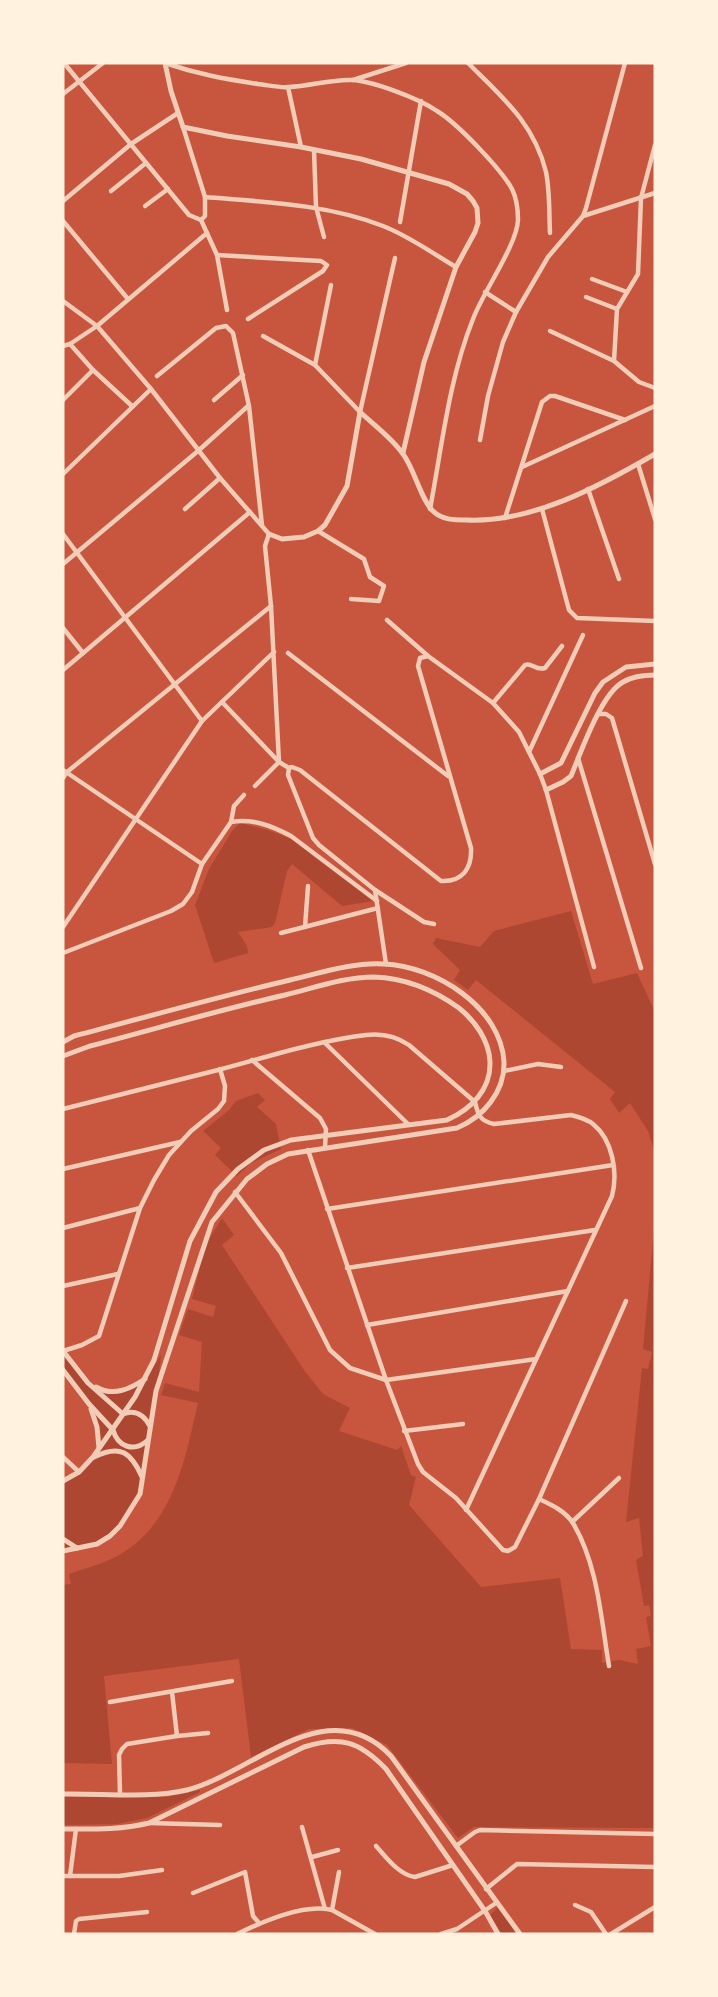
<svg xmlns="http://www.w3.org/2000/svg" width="718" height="1997" viewBox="0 0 718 1997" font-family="'IBM Plex Sans',sans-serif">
  <rect width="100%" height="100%" fill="#c8553d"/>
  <g fill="#ae4732">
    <polygon points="240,823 268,830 296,841 313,856 373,901 342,906 292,864 287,871 275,923 272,927 238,932 247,946 248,953 214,963 195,905 209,869 232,831"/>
    <polygon points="571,911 593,984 637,973 655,1012 655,1153 648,1131 630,1103 619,1113 610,1099 615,1092 476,980 468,990 454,980 460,970 433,944 436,938 480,947 494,931"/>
    <polygon points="258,1093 265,1100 257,1107 276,1124 281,1149 251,1163 237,1176 215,1155 221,1148 203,1131 229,1110 236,1101"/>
    <path d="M222,1218l12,17 -12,10 82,125 19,24 27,14 -11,23 58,19 4,-4 10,29 5,2 -7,28 72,82 79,-9 11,71 31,1v13l17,-3 19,4 -2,-15 15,-3 -5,-29 5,-1 -2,-11 -5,1 -8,-46 7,-4 -4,-38 -13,4 16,-154 6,1 4,-17 -9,-3 12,-129v608l-181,-1 -16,11 -71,-93 -35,-17 -43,1 -58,28 -12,-98 -135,17 8,88 -49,-1v-178l8,-1 -2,-10c17,-6 37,-11 52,-20 53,-32 64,-95 77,-151l-37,-8 4,-12 34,9 3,-50 -23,-7 9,-26 25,8 3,-11 -24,-7 13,-53z"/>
    <polygon points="63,1354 88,1384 104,1392 118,1394 135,1386 147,1378 161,1355 158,1382 139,1494 121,1526 97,1544 63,1550 63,1482 83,1469 100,1448 90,1404 63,1368"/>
    <polygon points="200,1790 200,1792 147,1818 117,1824 63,1825 63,1797 167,1797"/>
    <polygon points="498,1907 518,1934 502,1934 490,1915"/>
  </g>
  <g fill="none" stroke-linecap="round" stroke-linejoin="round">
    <g stroke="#f1ccb7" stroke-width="4.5">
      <polyline points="64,63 189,215 201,220"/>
      <path d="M165,63c32,11 60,16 93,21 10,1 21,4 31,3 21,-1 43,-8 63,-7 21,1 68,19 85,31 20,12 64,58 75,78 5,10 6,21 6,31 -1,25 -35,72 -45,99 -24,60 -31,127 -43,190"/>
      <path d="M468,63c34,34 66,60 78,109 4,20 3,41 4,61"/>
      <polyline points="353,80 406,63"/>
      <polyline points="288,87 301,147"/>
      <polyline points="63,94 103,63"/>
      <polyline points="183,127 205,197 205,216 201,220 217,255 227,310"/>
      <polyline points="314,150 316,207 324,237"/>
      <polyline points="111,191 146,163"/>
      <path d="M205,197c59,5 122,7 178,29 26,10 49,27 73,41"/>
      <polyline points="63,201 131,144 178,113"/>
      <polyline points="145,206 168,189"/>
      <polyline points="583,216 655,193"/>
      <polyline points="63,221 128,299"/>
      <polyline points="400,222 421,101"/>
      <polyline points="217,255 321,261 327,265 323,271 248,319"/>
      <polyline points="592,279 627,292"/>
      <polyline points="485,292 516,312"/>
      <polyline points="586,297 617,309"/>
      <polyline points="63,301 97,326 151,389 220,478 269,534 265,546 271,606 279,762 255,786"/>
      <polyline points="550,331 614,361 639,382 655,388"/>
      <polyline points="263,336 315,365 360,412"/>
      <polyline points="70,344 93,370 132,406"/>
      <polyline points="63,346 70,344 97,326 207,233"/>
      <polyline points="614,361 617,309 638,274 641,198 655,145"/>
      <polyline points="315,365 331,285"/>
      <polyline points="157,376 216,328 226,326 233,333 249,406 262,525"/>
      <polyline points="63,400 93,370"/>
      <polyline points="214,400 243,375"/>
      <polyline points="360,412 395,258"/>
      <polyline points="480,440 488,396 503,342 516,312 548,257 583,216 586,208 625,63"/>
      <polyline points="638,464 655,519"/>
      <polyline points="522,467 655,406"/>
      <polyline points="63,474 151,389"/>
      <polyline points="588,489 619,579"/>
      <polyline points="185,509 220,478"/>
      <polyline points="542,509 569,610 577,618 655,621"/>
      <polyline points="505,518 542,402 550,396 555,396 625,420"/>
      <polyline points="318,531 364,559 370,577 384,586 379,601 351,599"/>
      <polyline points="63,534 202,721"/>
      <polyline points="63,564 198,451 248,406"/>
      <polyline points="387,620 428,656 493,703 519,732 540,774 546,790 594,967"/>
      <polyline points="63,628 83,653"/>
      <polyline points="288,653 448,776"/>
      <polyline points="63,670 250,512"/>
      <path d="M222,702l57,60 10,6 3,-1 8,3 141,111c22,1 31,-13 30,-33l-53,-182 2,-8 8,-2"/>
      <path d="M493,703l32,-38c7,-3 10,6 20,3l17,-22"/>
      <polyline points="598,714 606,714 612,718 655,864"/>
      <polyline points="529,752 583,635"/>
      <polyline points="578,758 641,968"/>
      <polyline points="289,768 288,775 313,838 319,845 375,890 424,922 434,924"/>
      <polyline points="63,770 202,864"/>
      <polyline points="63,778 67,772 271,606"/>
      <path d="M231,822c21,-4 41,4 60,14l86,65"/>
      <polyline points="375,890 386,964"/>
      <polyline points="63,927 202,721 274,652"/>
      <polyline points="305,927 308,886"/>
      <polyline points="281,933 378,908"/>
      <polyline points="63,953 171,911 183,904 192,892 202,864 231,822 234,806 244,795"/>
      <polyline points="325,1043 408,1124"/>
      <polyline points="252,1060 320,1118 326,1129 325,1147"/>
      <polyline points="504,1071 538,1064 561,1067"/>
      <path d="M63,1109c52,-13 104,-26 155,-39 49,-13 98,-29 148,-35 16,-2 30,1 43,10l66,57c3,13 5,19 19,22l77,-9c8,2 16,4 22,9 20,16 25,49 19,72l-146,314"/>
      <polyline points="308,1150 386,1380 418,1464 423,1472 456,1498 503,1550 508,1551 515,1547 539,1499 626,1301"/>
      <polyline points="63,1169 180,1142"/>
      <polyline points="235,1192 281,1253 330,1350 350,1368 386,1380 536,1359"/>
      <polyline points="327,1209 613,1165"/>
      <polyline points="63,1228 140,1208"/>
      <polyline points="347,1268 595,1230"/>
      <polyline points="63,1286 118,1274"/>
      <polyline points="367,1325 568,1291"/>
      <polyline points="63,1351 82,1345 99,1336 140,1208 154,1180 169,1155 191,1131 218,1109 224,1101 225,1086 220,1069"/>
      <polyline points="404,1431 463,1424"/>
      <polyline points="63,1457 79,1472"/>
      <path d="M539,1499c13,6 26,12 34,24 25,42 28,96 36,143"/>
      <polyline points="572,1522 619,1478"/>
      <polyline points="172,1692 177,1736"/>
      <polyline points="110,1702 232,1681"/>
      <polyline points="120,1794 119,1755 122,1749 127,1744 177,1736 208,1733"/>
      <polyline points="149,1823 220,1825"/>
      <polyline points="302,1827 325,1909"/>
      <path d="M376,1846c10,11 23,29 39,31l38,-12"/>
      <polyline points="456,1846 475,1832 480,1830 655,1834"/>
      <polyline points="312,1857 338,1850"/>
      <polyline points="63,1876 119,1876 162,1870"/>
      <polyline points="70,1876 76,1829"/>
      <polyline points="486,1889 517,1864 655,1867"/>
      <polyline points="193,1893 245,1872 253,1916 259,1923"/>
      <polyline points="575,1905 591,1912 606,1934"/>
      <polyline points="332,1910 339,1872"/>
      <polyline points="74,1934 76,1921 79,1919 147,1912"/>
      <path d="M237,1934c25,-12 67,-31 95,-24l43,24"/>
      <polyline points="441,1934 457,1929 496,1903"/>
      <polyline points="611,1934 655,1907"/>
    </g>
    <g stroke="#f1ccb7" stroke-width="5">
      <polyline points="165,63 171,91 183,127 227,136 301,147 361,159 449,184 467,194 473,201 477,208 478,223 475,232 456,267 424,362 403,453"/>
      <path d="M360,412c14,13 32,26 43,42 11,14 18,46 30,57 9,9 21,9 34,9 65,3 133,-34 188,-66"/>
      <polyline points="269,534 282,539 304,537 318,531 325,525 347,486 360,412"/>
      <polyline points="540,774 561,763 595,693 603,682 626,667 655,664"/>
      <path d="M546,790l17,-8 8,-6c10,-24 30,-82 52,-94 10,-6 21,-7 32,-7"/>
      <path d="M63,1042l11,-6c72,-19 144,-39 216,-56 30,-7 63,-18 94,-16 51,2 117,43 120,98 1,30 -21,55 -47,66l-169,26 -21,10 -20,15 -35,43 -56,169 -16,103 -20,32 -10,10 -13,8 -34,7"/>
      <path d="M63,1056l27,-10c65,-17 129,-36 195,-51 29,-7 59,-18 89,-18 31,1 60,13 85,31 16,13 30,32 31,54 1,28 -19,47 -43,58l-156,20 -27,10 -26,19 -22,23 -26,49 -36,119 -19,37 -42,60 -14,15 -16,9"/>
      <path d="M63,1351l25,32 35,31c12,-5 21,1 27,12"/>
      <path d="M63,1370l26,34 24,26c5,17 21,23 35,10"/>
      <path d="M96,1387c17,10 34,2 49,-8"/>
      <polyline points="91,1409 97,1427 99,1448"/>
      <path d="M94,1457c26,-13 37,-5 48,20"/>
      <polyline points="63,1539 77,1548"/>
      <path d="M63,1794c38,-1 87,5 124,-4 66,-17 140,-101 204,-34l129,178"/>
      <path d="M63,1829c30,0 57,1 86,-6l155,-76c37,-12 56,-5 82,22l99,142 13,23"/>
    </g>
  </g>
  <rect width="718" height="1997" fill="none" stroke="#fff3e0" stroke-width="129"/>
</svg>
